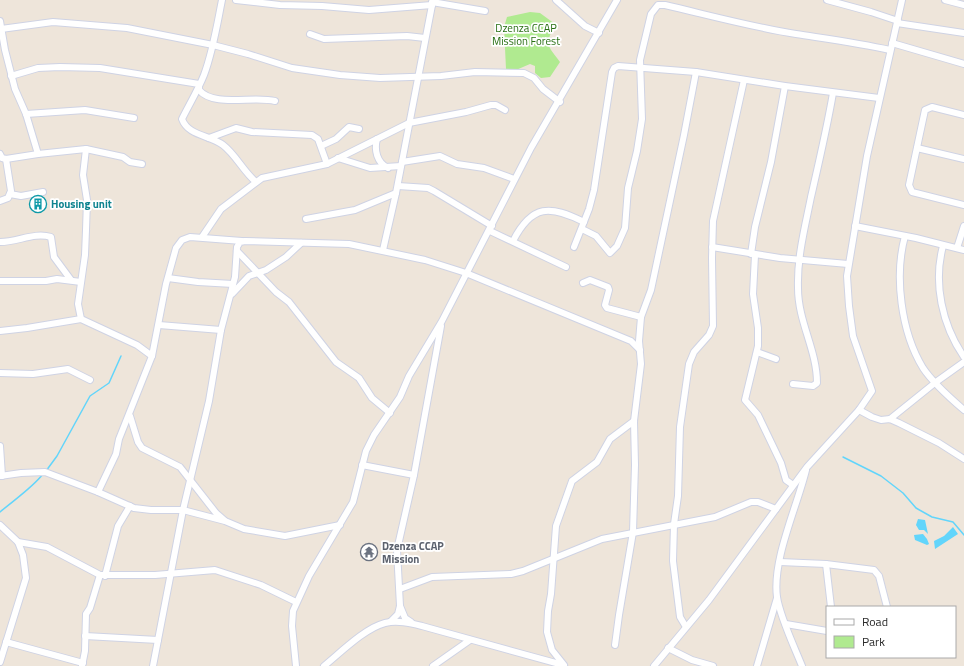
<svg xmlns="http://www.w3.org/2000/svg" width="964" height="666" viewBox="0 0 964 666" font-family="'Titillium Web',sans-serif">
  <rect width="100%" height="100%" fill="#eee5da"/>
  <path fill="#b0ea90" d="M530,12l10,1 15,11c-10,22 -9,19 5,38l-10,15 -9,1 -6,-5v-7l-5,-2 -14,6 -10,-1 -2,-42 3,-10z"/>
  <g fill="#62d5fb">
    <polygon points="918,519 925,520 928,534 924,530 919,530 916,525"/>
    <polygon points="953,527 958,534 935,549 934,541 944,536"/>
    <polygon points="923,534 927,539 929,544 927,545 915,540 914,535"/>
  </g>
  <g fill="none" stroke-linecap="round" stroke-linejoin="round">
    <g stroke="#62d5fb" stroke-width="1.5">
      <polyline points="843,457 881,476 903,493 916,508 932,517 953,522 964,535"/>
      <polyline points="46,471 57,456 90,396 109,383 121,356"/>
      <path d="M0,512c14,-12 32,-24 43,-38"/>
    </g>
    <g stroke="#cfd3e4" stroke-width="8">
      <g id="minor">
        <path d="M222,0c-5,25 -9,51 -18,75 -6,15 -15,30 -22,44 6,17 28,16 41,26 13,10 20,26 33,37"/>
        <polyline points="236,0 280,5 322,6 369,10 432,5"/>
        <polyline points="556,0 585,26 599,33"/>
        <polyline points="827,0 871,12 898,21"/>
        <polyline points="945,0 964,5"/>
        <polyline points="432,2 485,11"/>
        <polyline points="0,21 5,50 15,89 26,114 38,154"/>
        <polyline points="897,23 964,33"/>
        <polyline points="1,29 53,22 127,28 213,45 248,54 292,68 340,75 380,78 441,76 475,72 524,73 534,78 543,89 560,102"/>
        <polyline points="310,34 324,39 407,36 425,38"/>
        <polyline points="892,43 964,64"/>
        <path d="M11,76l27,-8 22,-1 40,1 99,16v6c15,18 55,5 76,11"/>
        <polyline points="26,114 85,110 134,118"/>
        <polyline points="964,115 932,107 925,110 909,185 912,192 964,205"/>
        <polyline points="209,138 236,128 252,132 312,135 318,139 327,164"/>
        <path d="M377,139c-3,11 0,24 11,29"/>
        <polyline points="321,146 336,139 349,127 359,129"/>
        <polyline points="917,148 964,159"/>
        <polyline points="0,154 2,158 6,159 38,154 86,149 123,157 130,162 142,164"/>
        <polyline points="338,158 370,168 401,166"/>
        <polyline points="402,162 440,156 457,164 484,168 514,179"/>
        <polyline points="398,186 428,188 434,191 492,226"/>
        <polyline points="10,194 21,196 43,192"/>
        <polyline points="0,201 8,198 11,191 6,159"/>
        <polyline points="306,219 355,210 396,193"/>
        <polyline points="855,226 916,238 964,250"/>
        <path d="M582,229l14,7 14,17 7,-7 8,-18 3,-40 9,-37 5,-32 -2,-59 11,-46 7,-9h7c43,10 87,22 131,29 32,5 62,9 94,16"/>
        <polyline points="490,231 566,267"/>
        <path d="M905,236c-11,40 -4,96 18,132 10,15 27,30 41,42"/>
        <polyline points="202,237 221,209 262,178 327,164 409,123 466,112 491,105 496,105 505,110"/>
        <path d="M513,241c19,-37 37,-36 71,-19"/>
        <path d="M0,242c18,0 34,-10 51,-5l3,20 17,23"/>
        <path d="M943,246c-10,37 -1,79 21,111"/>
        <polyline points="574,247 589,209 594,190 612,72 614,68 618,66 696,72 785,86 879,98"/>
        <polyline points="712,247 780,258 848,264"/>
        <polyline points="957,248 964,226"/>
        <polyline points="383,250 396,193 433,0"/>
        <polyline points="237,251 276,292 289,302 336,362 359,378 372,398 390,413"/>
        <polyline points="751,254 755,227 771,162 785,86"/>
        <polyline points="755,255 753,294 758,328 758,346 745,400 758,415 781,463 786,480 793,485"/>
        <polyline points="168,278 198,282 233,284"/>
        <polyline points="0,281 46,281 57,279 81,282"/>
        <polyline points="583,283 590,280 608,287 609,290 605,305 607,308 641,317"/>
        <polyline points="232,294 249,276 266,270 286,257 301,243"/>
        <polyline points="81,319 78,304 85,255 86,230 87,200 83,175 86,149"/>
        <polyline points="159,325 221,330"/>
        <polyline points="0,331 27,328 81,319 137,345 152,356"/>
        <polyline points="757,352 776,359"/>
        <polyline points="0,373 33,374 68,369 90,380"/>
        <path d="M793,384l20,2 4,-3c0,-33 -19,-61 -19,-95 -1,-31 7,-61 13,-91 8,-35 16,-69 22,-104"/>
        <polyline points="859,410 872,417 881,420 890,419 899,423 939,443 964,459"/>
        <polyline points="130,416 138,442 142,448 180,467 216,513 224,520"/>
        <polyline points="890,419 936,382 964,362"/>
        <polyline points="0,446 2,476"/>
        <polyline points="362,465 414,475"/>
        <polyline points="0,476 21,473 45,472 98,492 134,508 151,510 183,510 225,521 244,529 285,536 340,525"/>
        <polyline points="98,492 116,454 119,439 152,356 166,284 176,248 182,240 190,237 242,241"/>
        <polyline points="0,525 18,542 47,547 100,575 155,575 215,570 261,585 296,602"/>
        <polyline points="780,562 826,564 874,570 879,576 887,607"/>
        <polyline points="826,564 831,607"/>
        <polyline points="105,576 118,526 130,506"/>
        <polyline points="400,589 432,577 511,574 523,571 602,539 715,517 751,502 758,502 776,509"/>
        <polyline points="400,606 405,618 411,622"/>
        <polyline points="390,622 398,614 400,606 397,550 414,475 441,326"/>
        <polyline points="786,624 827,631"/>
        <polyline points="686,627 680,617 673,561 674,524 678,496 680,427 689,364 694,352 709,335 713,326 712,258 713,221 744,80"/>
        <polyline points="85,636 158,640"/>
        <polyline points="6,642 83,663"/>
        <polyline points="615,645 619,615 633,532 635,465 634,421 641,364 639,341 641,317 651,290 684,135 696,72"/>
        <polyline points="668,648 692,660 713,666"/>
        <polyline points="0,662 26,578 23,555 18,542"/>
        <polyline points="564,665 552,650 547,632 548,611 551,594 556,526 572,481 597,462 610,439 634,421"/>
        <polyline points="82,666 85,651 86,614 90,608 100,575"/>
        <polyline points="153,666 183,510 209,401 221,330 235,277 237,247 240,242 245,241 349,244 425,260 466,273 631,341 640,350"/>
        <polyline points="296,666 292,626 293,611 309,576 353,502 366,451 374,435 400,397 409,376 442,321 531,148 617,0"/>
        <path d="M324,666c16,-13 41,-38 61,-43 12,-3 25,0 37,3l141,39"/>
        <polyline points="433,666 470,640"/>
        <polyline points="654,666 709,600 807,467 859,410 872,391 853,336 849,306 847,276 867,156 902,0"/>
        <polyline points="757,666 777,598"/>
        <path d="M802,666c-8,-20 -22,-49 -25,-69 -5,-37 20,-90 29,-127"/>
      </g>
    </g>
    <use href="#minor" stroke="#fff" stroke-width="6"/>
  </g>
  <defs>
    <g id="building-ring" transform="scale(0.9)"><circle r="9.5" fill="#fff" stroke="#0f9aa8" stroke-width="1.5"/><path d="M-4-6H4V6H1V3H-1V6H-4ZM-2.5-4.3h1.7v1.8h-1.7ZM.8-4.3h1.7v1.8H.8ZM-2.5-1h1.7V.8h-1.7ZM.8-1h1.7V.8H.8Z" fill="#0f9aa8"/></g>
    <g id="temple-ring" transform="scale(0.9)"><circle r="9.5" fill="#fff" stroke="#6b7280" stroke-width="1.5"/><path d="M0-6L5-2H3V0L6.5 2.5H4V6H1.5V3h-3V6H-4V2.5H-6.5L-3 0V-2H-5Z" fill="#6b7280"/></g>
  </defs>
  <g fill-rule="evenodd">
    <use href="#building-ring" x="38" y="204"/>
    <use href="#temple-ring" x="369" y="552"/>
  </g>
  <g text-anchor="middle" stroke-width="3.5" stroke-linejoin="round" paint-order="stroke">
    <g font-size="11" fill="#276e12" stroke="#fff">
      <text x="526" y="32">Dzenza CCAP<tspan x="526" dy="13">Mission Forest</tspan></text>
    </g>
    <g font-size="11" font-weight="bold" fill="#0d838f" stroke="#fff" text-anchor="start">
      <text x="51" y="208">Housing unit</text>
    </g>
    <g font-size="11" font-weight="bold" fill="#5b616d" stroke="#fff" text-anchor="start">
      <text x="382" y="550">Dzenza CCAP<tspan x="382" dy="13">Mission</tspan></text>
    </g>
  </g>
  <rect x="826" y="606" width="130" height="52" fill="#ffffff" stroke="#aaaaaa"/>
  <rect x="834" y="619" width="20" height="6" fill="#ffffff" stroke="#aaaaaa"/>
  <text x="862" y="626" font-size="12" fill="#2a2a2a">Road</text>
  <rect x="834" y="636" width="20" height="12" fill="#b0ea90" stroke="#aaaaaa"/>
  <text x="862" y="646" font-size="12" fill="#2a2a2a">Park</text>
</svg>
